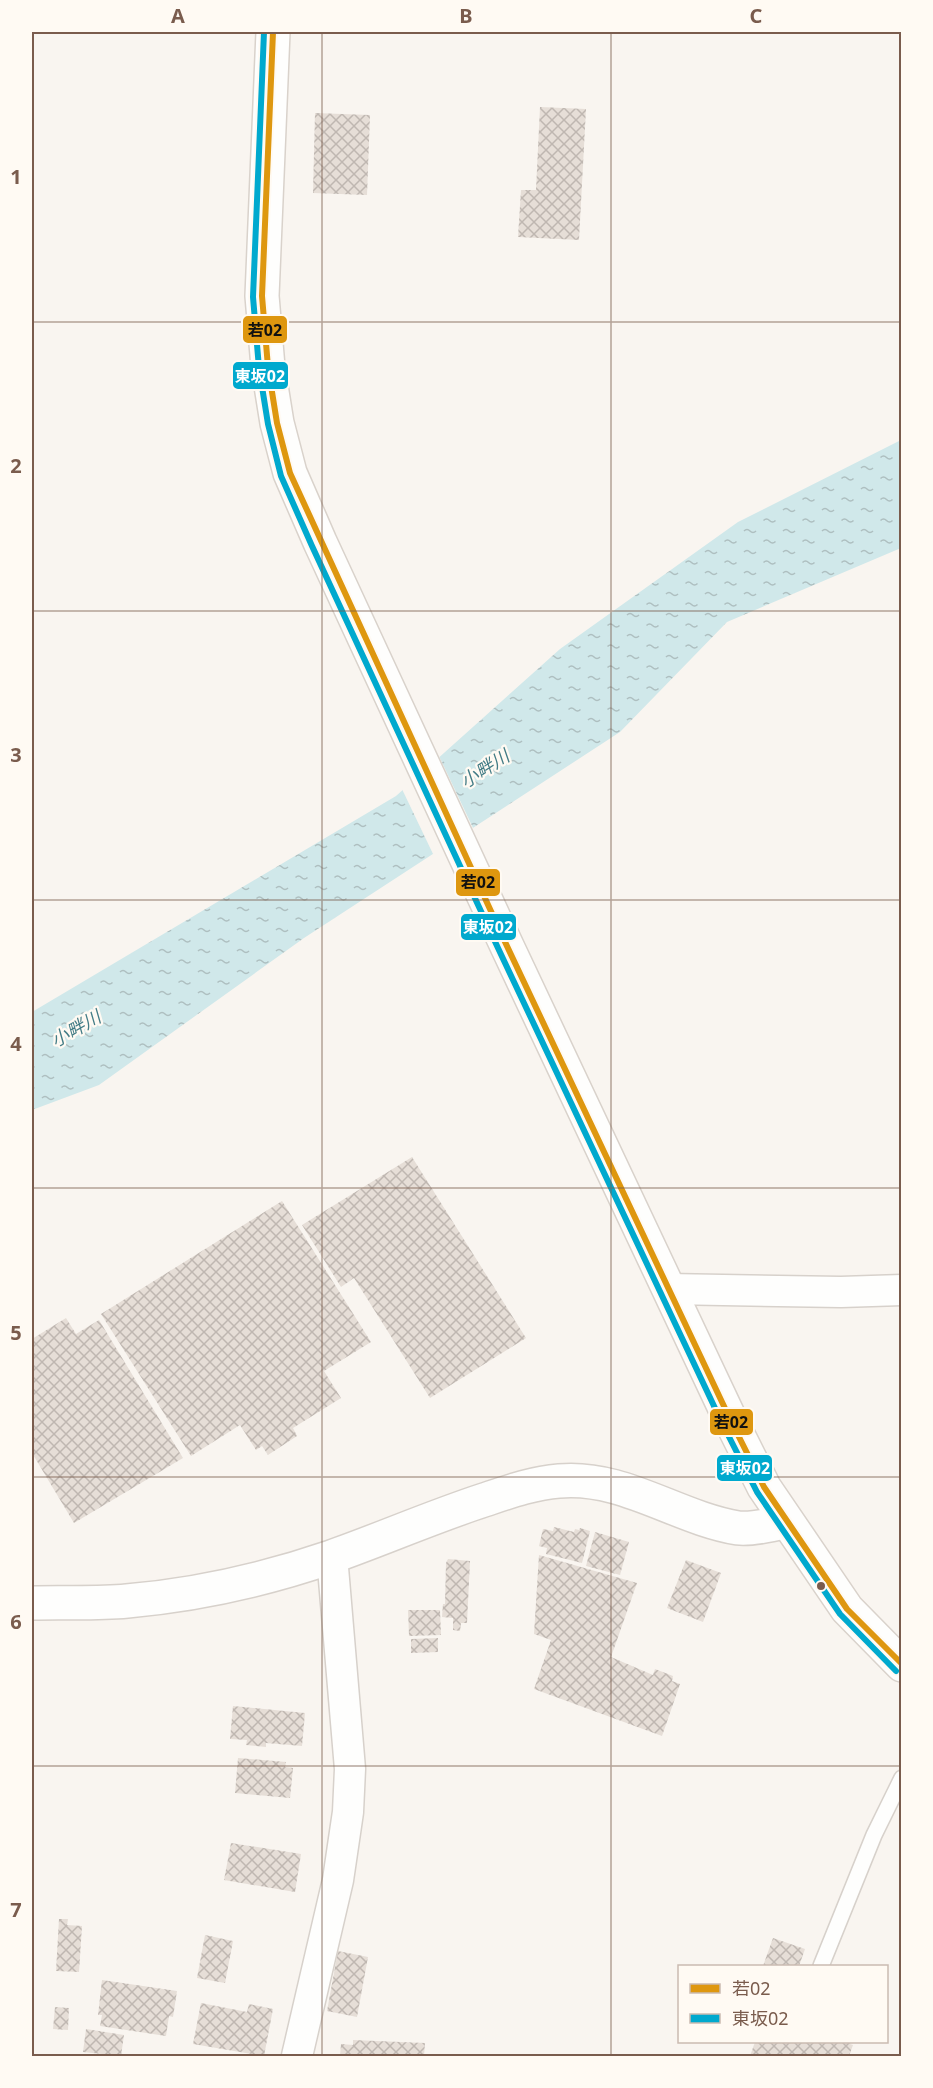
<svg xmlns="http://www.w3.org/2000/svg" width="933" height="2088" viewBox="0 0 933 2088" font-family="'Noto Sans','Noto Sans JP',sans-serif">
  <defs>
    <pattern id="water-ripples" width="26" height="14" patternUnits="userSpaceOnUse" patternTransform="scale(1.5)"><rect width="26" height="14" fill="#d0e8ea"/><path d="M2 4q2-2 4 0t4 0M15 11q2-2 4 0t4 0" fill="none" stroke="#aebfc0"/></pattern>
    <pattern id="building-cross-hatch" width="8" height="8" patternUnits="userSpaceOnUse" patternTransform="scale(1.5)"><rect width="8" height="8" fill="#e6ded7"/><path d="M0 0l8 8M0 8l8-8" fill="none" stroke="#bfb7b1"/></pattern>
  </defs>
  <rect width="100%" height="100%" fill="#f9f5f0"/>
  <polygon fill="url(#water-ripples)" points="901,440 901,548 727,622 620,732 304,938 99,1085 32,1110 32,1012 396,796 560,649 738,522"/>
  <polygon fill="#f9f5f0" points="438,754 474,830 434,856 401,787"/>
  <g fill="url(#building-cross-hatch)">
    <polygon points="540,107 586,109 579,240 518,237 521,190 536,190"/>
    <polygon points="315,113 370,115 367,195 313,193"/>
    <polygon points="412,1157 526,1338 430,1398 354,1278 341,1287 302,1225"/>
    <polygon points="282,1201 371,1342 324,1371 341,1398 293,1428 297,1436 268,1455 262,1446 256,1450 240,1425 191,1456 101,1314"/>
    <polygon points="66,1318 76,1334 99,1320 183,1458 74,1523 32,1453 32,1339"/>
    <polygon points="554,1527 574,1532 575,1529 579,1530 580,1528 590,1531 582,1563 546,1554 547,1548 539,1546 543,1529 553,1531"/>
    <polygon points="595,1532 629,1542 620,1575 586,1566"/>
    <polygon points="539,1555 637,1583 611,1657 653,1675 655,1669 673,1676 672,1681 680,1684 662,1736 534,1689 551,1640 534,1634"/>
    <polygon points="448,1559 470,1561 467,1623 461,1623 460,1631 453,1630 453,1618 442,1617 443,1604 445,1604 446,1563"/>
    <polygon points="686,1560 721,1573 703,1622 667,1608"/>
    <polygon points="408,1610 440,1610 441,1635 409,1636"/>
    <polygon points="438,1638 438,1652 411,1653 411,1639"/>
    <polygon points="233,1706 305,1713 302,1746 266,1743 266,1747 246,1745 247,1740 230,1739"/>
    <polygon points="238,1758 286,1762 285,1767 293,1768 290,1798 235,1793"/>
    <polygon points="231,1843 301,1854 295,1892 224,1880"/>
    <polygon points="59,1919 68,1919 67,1925 82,1926 79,1972 56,1971"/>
    <polygon points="205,1935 233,1941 225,1983 197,1978"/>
    <polygon points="773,1938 805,1949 799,1966 763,1966"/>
    <polygon points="338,1951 368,1957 357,2017 327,2011"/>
    <polygon points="102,1980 177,1991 173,2017 169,2016 166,2036 100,2026 102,2015 98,2015"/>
    <polygon points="201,2003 247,2012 249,2004 273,2009 264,2056 193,2044"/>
    <polygon points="55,2007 69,2008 68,2030 53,2029"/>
    <polygon points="86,2029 124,2035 121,2056 83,2052"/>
    <polygon points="353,2040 425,2043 424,2056 340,2056 341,2044 353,2045"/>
    <polygon points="755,2042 851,2042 850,2044 853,2045 849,2056 750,2056"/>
  </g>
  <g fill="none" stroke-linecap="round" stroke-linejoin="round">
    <g stroke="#d7d1cb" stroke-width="18">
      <polyline id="service" points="821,1966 874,1835 902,1778"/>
    </g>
    <g stroke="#d7d1cb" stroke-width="33">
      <g id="minor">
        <polyline points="668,1289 841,1292 902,1290"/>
        <polyline points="297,2056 338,1880 348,1812 350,1769 332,1556"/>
      </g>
    </g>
    <g stroke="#d7d1cb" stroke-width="36">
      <path id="tertiary" d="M32,1603c31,-1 64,1 95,-2 70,-6 137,-21 204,-44 51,-18 101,-40 153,-57 24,-8 49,-17 75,-19 64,-6 118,37 179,47 15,2 34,-4 49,-6"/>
    </g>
    <g stroke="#d9d2cb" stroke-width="36">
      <polyline id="secondary" points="273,32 262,296 268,367 277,423 290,473 320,542 506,944 730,1419 764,1487 847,1609 902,1665"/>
    </g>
    <use href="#service" stroke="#fefefd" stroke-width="15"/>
    <use href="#minor" stroke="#fefefd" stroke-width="30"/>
    <use href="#tertiary" stroke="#fefefd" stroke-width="33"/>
    <use href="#secondary" stroke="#fefefd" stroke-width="33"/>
    <g stroke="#fffaf3" stroke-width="10">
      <polyline id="bus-1" points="273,32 262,296 268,367 277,423 290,473 506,944 730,1419 764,1487 847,1609 902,1664"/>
    </g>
    <g stroke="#fffaf3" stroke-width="10">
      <polyline id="bus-2" points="264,32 253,297 259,368 268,424 281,476 312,546 498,948 722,1423 757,1492 840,1614 896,1671"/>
    </g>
    <use href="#bus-1" stroke="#de970f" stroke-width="6"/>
    <use href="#bus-2" stroke="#00a9ce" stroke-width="6"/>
  </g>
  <path fill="none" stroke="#7a5c4d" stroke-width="1.5" stroke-opacity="0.55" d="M322,32v2024M611,32v2024M32,322h870M32,611h870M32,900h870M32,1188h870M32,1477h870M32,1766h870"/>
  <circle fill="#7a5c4d" stroke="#fffaf3" stroke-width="2" cx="821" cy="1586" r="5"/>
  <g text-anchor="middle" stroke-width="4.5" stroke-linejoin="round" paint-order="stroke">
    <g font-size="18" font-style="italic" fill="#437c86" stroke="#fffaf3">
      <text transform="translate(485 769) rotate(-33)" y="6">小畔川</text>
      <text transform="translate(76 1029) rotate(-30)" y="6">小畔川</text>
    </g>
  </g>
  <g stroke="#fffaf3" stroke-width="2">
    <rect x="242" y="315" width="46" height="29" rx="6" fill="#de970f"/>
    <rect x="232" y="361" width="57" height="29" rx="6" fill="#00a9ce"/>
    <rect x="455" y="868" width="46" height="29" rx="6" fill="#de970f"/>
    <rect x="460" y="913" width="57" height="28" rx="6" fill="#00a9ce"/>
    <rect x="709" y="1408" width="45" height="28" rx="6" fill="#de970f"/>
    <rect x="716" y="1454" width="57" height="28" rx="6" fill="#00a9ce"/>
  </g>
  <g font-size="16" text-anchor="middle" font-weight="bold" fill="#fff">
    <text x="260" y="382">東坂02</text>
    <text x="488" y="933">東坂02</text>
    <text x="745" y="1474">東坂02</text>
  </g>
  <g font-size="16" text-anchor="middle" font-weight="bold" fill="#111">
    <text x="265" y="336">若02</text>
    <text x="478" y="888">若02</text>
    <text x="731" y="1428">若02</text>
  </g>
  <rect width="933" height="2088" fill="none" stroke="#fffaf3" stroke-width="66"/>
  <rect x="678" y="1965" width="210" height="78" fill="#fffaf3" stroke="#cabbb1" stroke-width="1.5"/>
  <rect x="690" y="1984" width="30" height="9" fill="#de970f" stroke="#cabbb1" stroke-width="1.5"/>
  <text x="732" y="1995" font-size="18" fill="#7a5c4d">若02</text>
  <rect x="690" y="2014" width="30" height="9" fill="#00a9ce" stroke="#cabbb1" stroke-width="1.5"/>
  <text x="732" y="2025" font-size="18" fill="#7a5c4d">東坂02</text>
  <rect x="33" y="33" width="867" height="2022" fill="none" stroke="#7a5c4d" stroke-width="2"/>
  <g font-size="20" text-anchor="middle" font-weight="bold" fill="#7a5c4d">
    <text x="178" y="23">A</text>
    <text x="466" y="23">B</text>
    <text x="756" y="23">C</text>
    <text x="16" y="184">1</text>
    <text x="16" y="473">2</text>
    <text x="16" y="762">3</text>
    <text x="16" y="1051">4</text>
    <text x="16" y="1340">5</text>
    <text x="16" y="1629">6</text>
    <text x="16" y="1917">7</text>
  </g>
</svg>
